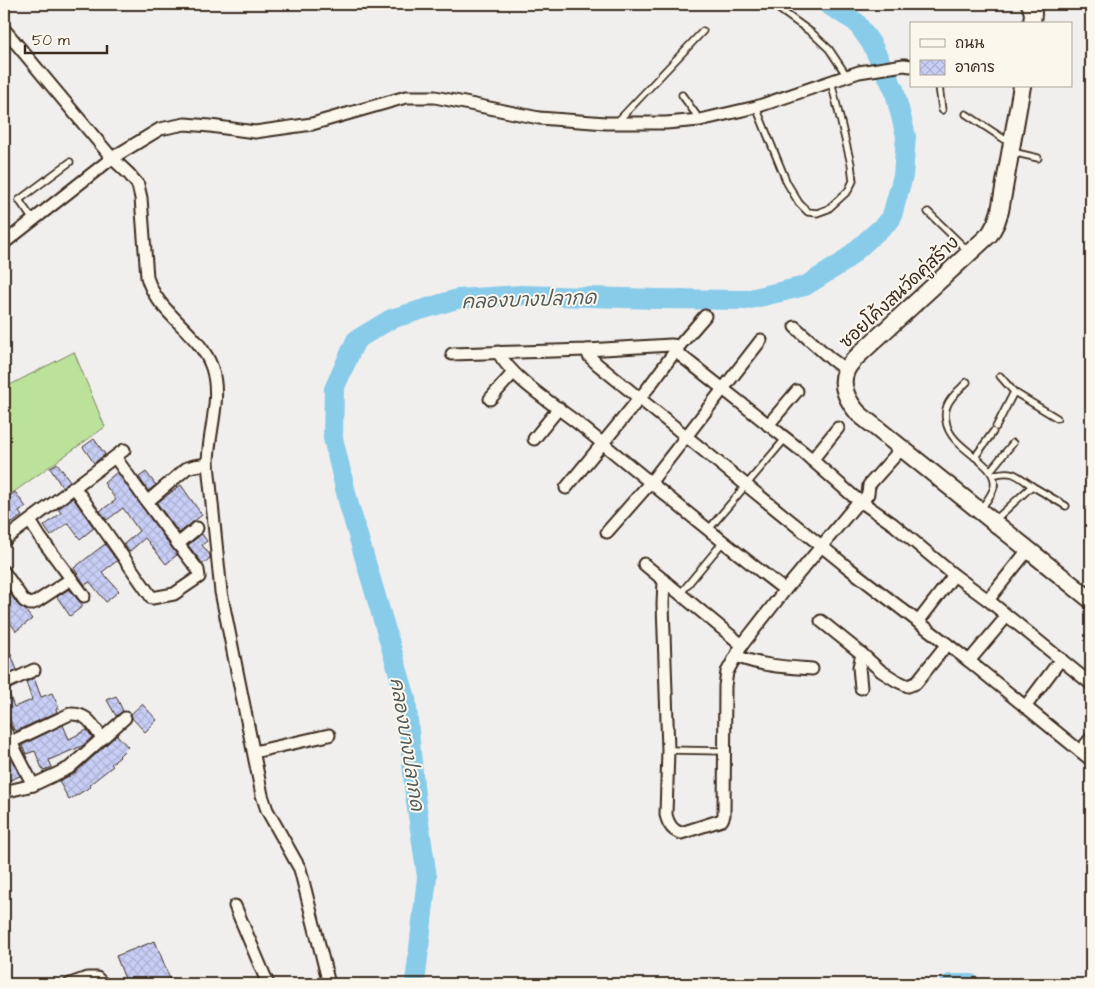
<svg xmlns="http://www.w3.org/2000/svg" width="1095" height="988" viewBox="0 0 1095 988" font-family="'Architects Daughter','Playpen Sans Thai',sans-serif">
  <defs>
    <pattern id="building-cross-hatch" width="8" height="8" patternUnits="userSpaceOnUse" patternTransform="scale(1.25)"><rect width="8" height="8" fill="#c8cef6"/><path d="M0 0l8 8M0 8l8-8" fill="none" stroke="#adb1d2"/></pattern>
  </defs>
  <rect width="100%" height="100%" fill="#f1efee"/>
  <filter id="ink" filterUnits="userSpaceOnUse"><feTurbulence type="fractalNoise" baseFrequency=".02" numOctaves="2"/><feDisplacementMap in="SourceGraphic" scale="10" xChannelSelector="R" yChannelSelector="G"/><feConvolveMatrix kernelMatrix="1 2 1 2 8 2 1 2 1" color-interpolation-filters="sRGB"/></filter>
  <g filter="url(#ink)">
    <polygon fill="#bce19b" stroke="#7c865c" points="74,352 105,427 4,499 4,388"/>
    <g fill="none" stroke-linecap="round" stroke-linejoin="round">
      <g stroke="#89ccea" stroke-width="20">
        <polyline points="415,984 427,877 415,795 406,698 349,505 333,438 334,389 356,340 391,319 457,299 521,295 657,299 746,300 805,286 842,263 891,219 903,176 906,136 894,89 871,43 856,22 827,4"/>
        <polyline points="950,984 971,984"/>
      </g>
    </g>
    <g fill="url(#building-cross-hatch)" stroke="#3b2a1e">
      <polygon points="94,439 105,454 94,463 83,447"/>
      <polygon points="57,463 70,481 62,487 50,468"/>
      <polygon points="117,472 177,555 166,564 145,538 129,552 124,544 139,531 123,508 107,520 100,511 116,500 104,483"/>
      <polygon points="146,472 156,485 148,491 139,477"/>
      <polygon points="181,485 202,515 179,533 157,503"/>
      <polygon points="15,492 26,507 19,512 22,516 4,529 4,500"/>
      <polygon points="73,498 94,528 80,539 68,523 51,536 44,526 61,513 58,509"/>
      <polygon points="202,534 207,541 202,545 210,555 210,558 203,564 188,545"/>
      <polygon points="105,544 117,561 102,572 119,591 106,602 90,582 85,585 74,568"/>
      <polygon points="4,585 18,605 25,610 32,619 16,631 4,614"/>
      <polygon points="69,589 83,606 70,616 57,597"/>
      <polygon points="10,652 17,670 4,676 4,655"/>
      <polygon points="34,678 41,697 52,693 59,708 56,709 57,712 16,731 14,730 4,705 4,691 8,691 14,707 32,700 26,682"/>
      <polygon points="116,696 123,711 116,716 107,700"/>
      <polygon points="142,704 157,720 145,732 132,718 131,714"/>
      <polygon points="63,725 69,739 87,730 92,737 82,746 49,760 52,767 43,771 35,751 26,754 22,745"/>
      <polygon points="117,735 128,747 119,756 120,757 111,764 113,766 89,785 90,787 69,800 59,781 74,774"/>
      <polygon points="8,753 20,776 8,781 7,778 4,780 4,755"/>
      <polygon points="155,941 172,984 127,984 116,956"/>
    </g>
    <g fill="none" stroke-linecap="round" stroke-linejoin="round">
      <g stroke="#3b2a1e" stroke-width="9">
        <g id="lane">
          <polyline points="772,4 812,33 829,49 847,76"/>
          <polyline points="939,86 942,110"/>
          <polyline points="682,95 700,120"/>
          <polyline points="756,107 787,183 799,203 808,212 817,213 828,209 848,191 853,181 851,164 831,81"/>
          <polyline points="966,114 1010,143"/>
          <polyline points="617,122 703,31"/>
          <polyline points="1012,152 1038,158"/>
          <polyline points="928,212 968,251"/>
          <polyline points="33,220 19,200 70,162"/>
          <path d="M967,382c-7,7 -17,15 -20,24 -2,5 -2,10 -1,15 4,30 53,40 48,66 -2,8 -9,16 -14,23"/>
          <polyline points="1014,392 1057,418"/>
          <polyline points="996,427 1014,392 1000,376"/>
          <polyline points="975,457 993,432"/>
          <polyline points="990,471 1013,443"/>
          <path d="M993,475c19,-6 24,0 39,11"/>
          <polyline points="995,520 1032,486 1066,506"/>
          <polyline points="709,529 785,439"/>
          <polyline points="680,594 723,542"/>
          <polyline points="668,750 724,751"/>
        </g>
      </g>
      <g stroke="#3b2a1e" stroke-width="15">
        <g id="street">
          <path d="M4,29l108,129 17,16 9,11 3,13 6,79c10,37 53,55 65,91 10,32 -4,64 -4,96l13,128 41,203 5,15 33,59 29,115"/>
          <polyline points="4,243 112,158 160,129 185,124 210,126 255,132 312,124 406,97 435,97 539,118 606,123 666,123 700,120 756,107 859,72 904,65 911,66"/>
          <polyline points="795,327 831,359 846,370"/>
          <polyline points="587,350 589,356 597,364 846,566 969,661 1091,760"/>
          <polyline points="675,351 803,452 853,496 893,524 954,575 988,600 1091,684"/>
          <path d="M498,352c16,29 56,52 82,73 68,55 135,112 205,165"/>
          <polyline points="452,354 587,350 671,345 679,346"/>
          <polyline points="490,399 513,373"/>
          <polyline points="768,425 797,391"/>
          <polyline points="534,439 559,408"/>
          <polyline points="115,457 147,502 187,468 194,466 208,464"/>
          <polyline points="812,460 838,428"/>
          <polyline points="75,488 152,598 174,594 199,577 198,570 178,544 197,528"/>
          <polyline points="566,488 648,388 679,346 705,316"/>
          <polyline points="147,502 178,544"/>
          <polyline points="30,521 40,537 84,596"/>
          <polyline points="607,532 650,483 761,340"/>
          <polyline points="4,540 124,450"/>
          <polyline points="644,564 742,645"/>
          <polyline points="4,572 24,601 30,604 36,602 71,579"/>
          <path d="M664,580l-1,24 5,146 -2,65c2,8 6,16 15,18l41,-13 2,-5 1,-129 2,-14 15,-27 43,-55 69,-83 8,-5 6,-8 1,-9 33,-37"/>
          <polyline points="988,600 1028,550"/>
          <polyline points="821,621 862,654 881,671 897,681 908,686 916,683 947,644"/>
          <polyline points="918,622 954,575"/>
          <path d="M736,656c25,10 49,11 76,13"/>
          <polyline points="969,661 1007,616"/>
          <polyline points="4,684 34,670"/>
          <polyline points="861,688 859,667 862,654"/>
          <polyline points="1025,707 1061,659"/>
          <polyline points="4,728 11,742"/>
          <polyline points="1080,751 1091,738"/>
          <polyline points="254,752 329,735"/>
          <path d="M33,785l-22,-43 59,-28c18,-1 22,11 32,24"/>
          <polyline points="4,792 33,785 69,768 125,718"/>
          <polyline points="235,906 268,984"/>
          <polyline points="70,984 87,978 97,978 103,984"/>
        </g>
      </g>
      <g stroke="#3b2a1e" stroke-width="20">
        <g id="secondary">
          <polyline points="1030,4 1033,13 1032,24"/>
          <path d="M1022,86l-22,125 -4,12 -6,11 -126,116c-6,6 -15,13 -18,21 -7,15 3,32 13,43l232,186"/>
        </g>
      </g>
      <use href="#lane" stroke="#fbf7ec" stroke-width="5.5"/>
      <use href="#street" stroke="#fbf7ec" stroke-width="11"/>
      <use href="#secondary" stroke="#fbf7ec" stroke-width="16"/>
    </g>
  </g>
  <g text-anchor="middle" stroke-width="4" stroke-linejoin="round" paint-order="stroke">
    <g font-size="18" fill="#3b2a1e" stroke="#fbf7ec">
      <text transform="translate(899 292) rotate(-43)" y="6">ซอยโค้งสนวัดคู่สร้าง</text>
    </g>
    <g font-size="19" font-style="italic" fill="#525b5b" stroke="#fbf7ec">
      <text transform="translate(529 299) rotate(-2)" y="7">คลองบางปลากด</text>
      <text transform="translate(408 744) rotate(81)" y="7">คลองบางปลากด</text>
    </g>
  </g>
  <rect width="1095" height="988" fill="none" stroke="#fbf7ec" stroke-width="20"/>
  <rect x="10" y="10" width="1075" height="968" fill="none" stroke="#3b2a1e" stroke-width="2" filter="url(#ink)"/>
  <rect x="910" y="22" width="162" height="65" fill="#fbf7ec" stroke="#aea59a"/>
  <rect x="920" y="39" width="25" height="8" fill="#fbf7ec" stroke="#aea59a"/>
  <text x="955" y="48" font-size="15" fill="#3b2a1e">ถนน</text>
  <rect x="920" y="60" width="25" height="15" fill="url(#building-cross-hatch)" stroke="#aea59a"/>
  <text x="955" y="72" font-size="15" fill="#3b2a1e">อาคาร</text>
  <path d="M25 45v8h82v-8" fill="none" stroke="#3b2a1e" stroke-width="2.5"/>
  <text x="32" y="45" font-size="15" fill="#3b2a1e" stroke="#fbf7ec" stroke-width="4" paint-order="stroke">50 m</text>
</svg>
